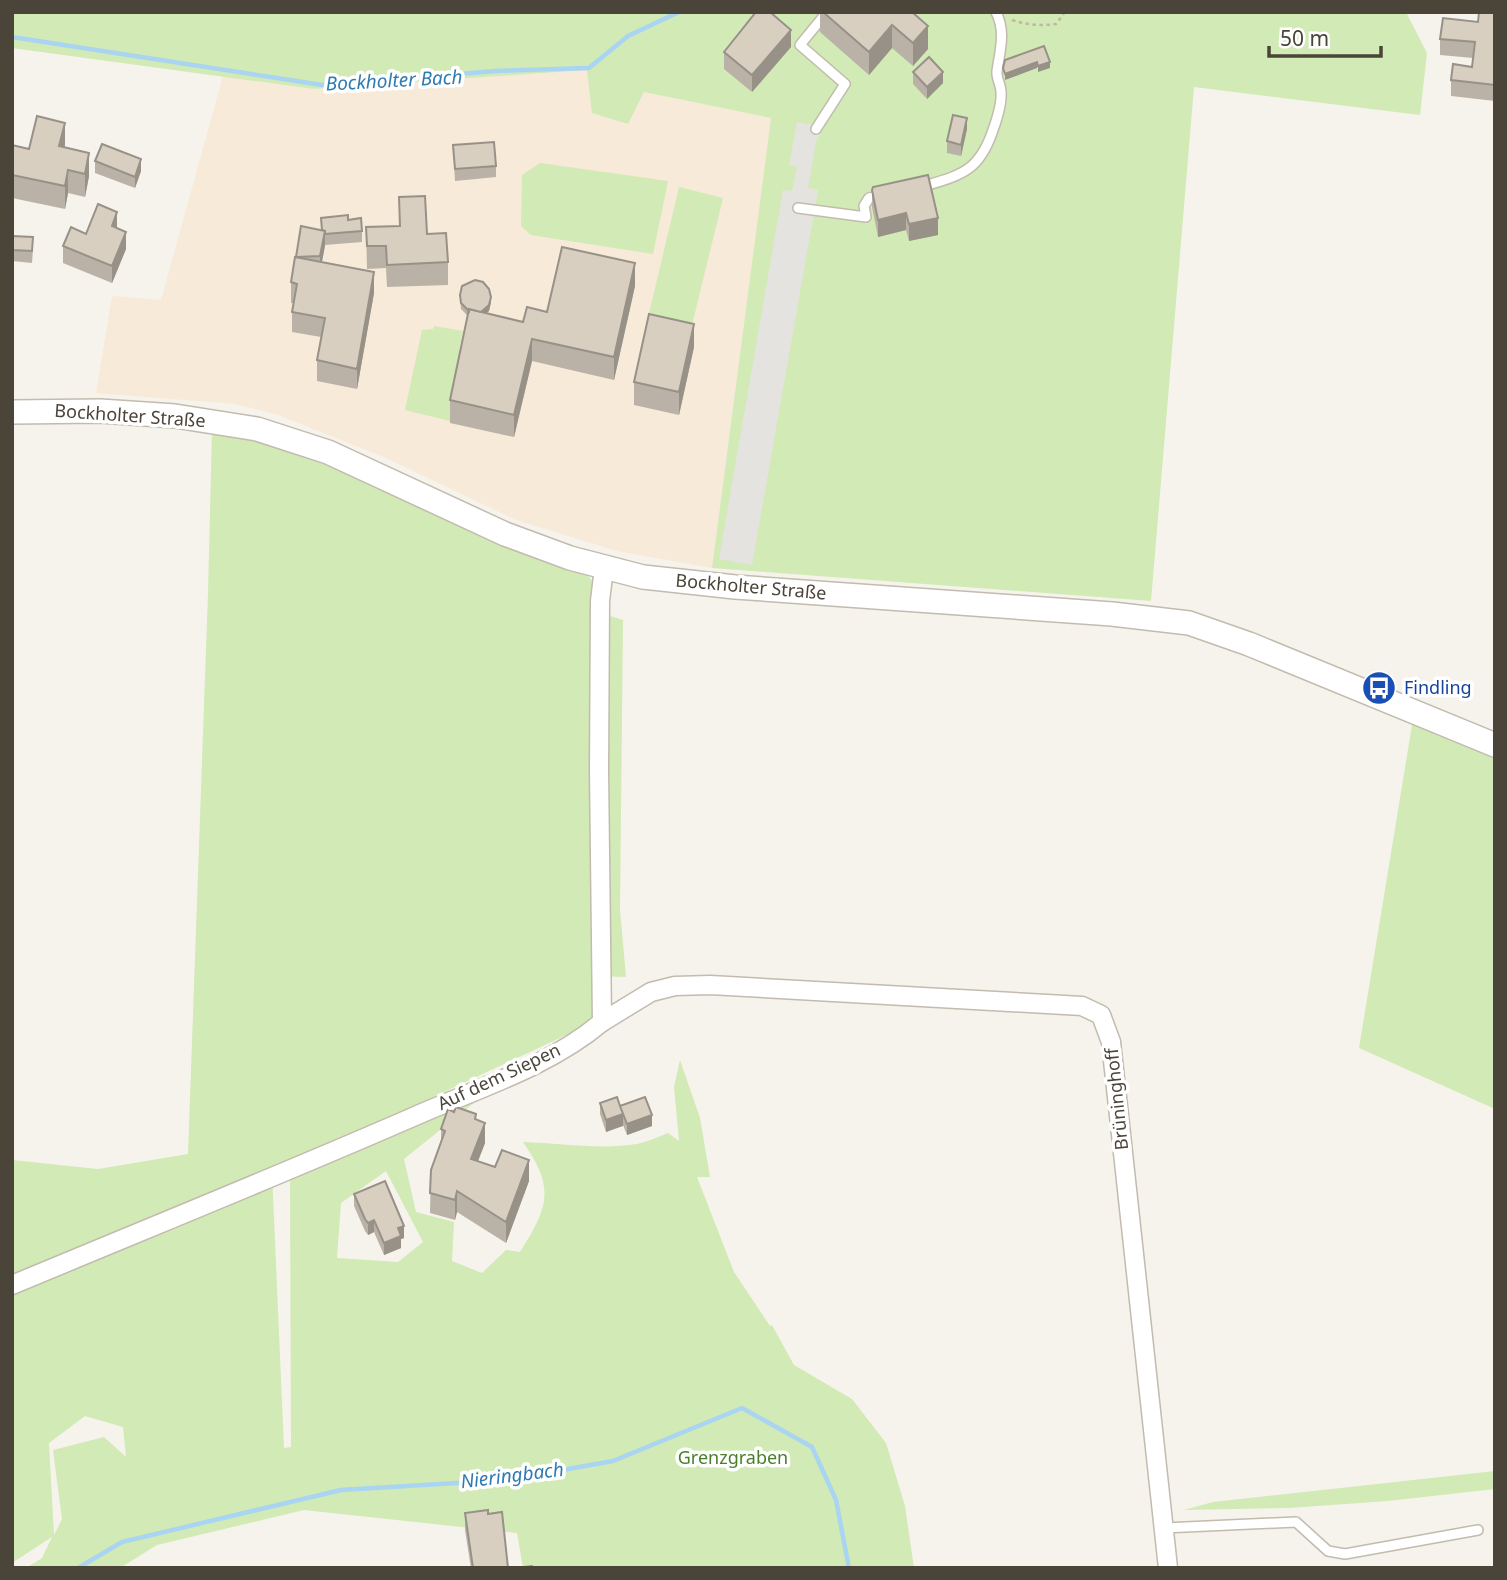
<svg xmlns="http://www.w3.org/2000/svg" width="1507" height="1580" viewBox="0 0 1507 1580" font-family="'Noto Sans',sans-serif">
  <rect width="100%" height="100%" fill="#f6f3ec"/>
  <polygon fill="#f7ead8" points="587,70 628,123 644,92 771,118 712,568 617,551 516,520 386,458 278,415 235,404 96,393 112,296 161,300 223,76 314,89"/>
  <g fill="#d2eab5" fill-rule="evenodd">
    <polygon points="12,12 1406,12 1427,53 1420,115 1194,87 1151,601 712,568 771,118 644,92 628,124 592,113 587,70 314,89 12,48"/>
    <polygon points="540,163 668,181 653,254 531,235 521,226 522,175"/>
    <polygon points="679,187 723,198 691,329 648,318"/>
    <polygon points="434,326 463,331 459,350 465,352 450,421 405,410 422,330 433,329"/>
    <path d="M212,430l41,8 93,31 239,103 9,11v28l29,9 -3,290 6,67 -30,-1 -1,39 -5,9 -318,148 12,276 7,-1 -1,-273 190,-76 -76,61 12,53 38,10 -2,39 30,12 24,-23 14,2c29,-46 35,-64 3,-110 37,1 77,8 114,2 10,-2 21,-7 31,-11l11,8 -5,-54 6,-27 20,58 10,59h-13l37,95 36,54 2,-1 22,40 58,34 34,44 19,63 9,62h-391l-6,-35 -213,-23 -147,35 -37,23h-94l16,-10 10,-21 -40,26v-403l86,9 90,-15 20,-561zM386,1171l37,71 -25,20 -61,-4 4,-55zM85,1416l38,11 3,30 -22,-20 -51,13 9,69 -8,16 -5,-92z"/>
    <polygon points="1413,719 1495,753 1495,1109 1359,1048"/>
    <polygon points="1495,1471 1495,1489 1388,1501 1289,1508 1184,1510 1213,1502"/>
  </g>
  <polygon fill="#e5e3e0" points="797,122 813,125 820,135 816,141 808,188 818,190 752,565 719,559 783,190 792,191 797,166 789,165"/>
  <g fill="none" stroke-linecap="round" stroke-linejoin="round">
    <g stroke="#a9d4f2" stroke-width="4.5">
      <polyline points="12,37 322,85 496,71 589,68 628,36 679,12"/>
      <polyline points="78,1568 122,1542 341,1490 506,1480 613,1461 742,1408 812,1447 836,1500 849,1568"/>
    </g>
    <g stroke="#c2bbae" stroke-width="12">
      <g id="service">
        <polyline points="816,129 845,84 800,45 827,12"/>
        <path d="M921,187c40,-12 58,-15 72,-57 4,-11 9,-26 8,-38 0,-7 -5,-14 -4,-21 3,-21 9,-39 -1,-59"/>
        <polyline points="798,208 866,217 864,206 869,198 883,195"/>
        <polyline points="1164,1528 1296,1522 1328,1551 1345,1554 1478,1530"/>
      </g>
    </g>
    <g stroke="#c2bbae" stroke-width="21">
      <g id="minor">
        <polyline points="602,1022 651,992 675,986 710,985 1082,1006 1101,1015 1111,1042 1168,1568"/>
        <path d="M12,1285c134,-56 268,-110 401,-168 63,-28 136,-50 189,-95l-3,-252 1,-169 4,-33"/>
      </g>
    </g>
    <g stroke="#c2bbae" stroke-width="26">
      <polyline id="tertiary" points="12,412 100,411 175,416 257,429 328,452 505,534 570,558 643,577 735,587 1112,614 1189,623 1249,644 1495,745"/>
    </g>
    <path stroke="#c4b79f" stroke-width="2.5" stroke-dasharray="3.5 3.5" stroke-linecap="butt" d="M1012,20c15,5 28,6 44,4l9,-12"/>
    <use href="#service" stroke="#fff" stroke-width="9"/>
    <use href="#minor" stroke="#fff" stroke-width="18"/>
    <use href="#tertiary" stroke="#fff" stroke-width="23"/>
  </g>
  <g fill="#bab2a6">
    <polygon points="820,12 912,12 928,49 913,66 892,48 869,75 820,32"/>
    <polygon points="1495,12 1495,101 1451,96 1451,80 1472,67 1473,58 1440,55 1440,39 1478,22"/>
    <polygon points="791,47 752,92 724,69 724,52"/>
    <polygon points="913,72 943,83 927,99 913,84"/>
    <polygon points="967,129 961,156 947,153 947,141"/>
    <polygon points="12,145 29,149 65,145 64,147 89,176 85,197 68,193 65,209 12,198"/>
    <polygon points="453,145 496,166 496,177 455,181"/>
    <polygon points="95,161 141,171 135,188 95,173"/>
    <polygon points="872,190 938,235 909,241 906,230 878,237 872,207"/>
    <polygon points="399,197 448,262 448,285 387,287 386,268 367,269 366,227 399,226"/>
    <polygon points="321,218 348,220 362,231 362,242 325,245 322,262 374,293 357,389 317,381 317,360 321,337 292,332 292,312 294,303 291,303 291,282 296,258 321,230"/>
    <polygon points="117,228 126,249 112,283 63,263 63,246 86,234"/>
    <polygon points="12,236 33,249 32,263 12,261"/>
    <polygon points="635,286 614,380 532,361 514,437 450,423 450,400 468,316 461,309 460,295 491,302 489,311 486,313 523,322 547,312"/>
    <polygon points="694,347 679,415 634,405 634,382"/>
    <polygon points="600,1103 620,1106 652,1126 627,1135 623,1125 606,1132 600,1114"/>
    <polygon points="476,1120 485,1143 478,1161 529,1181 506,1243 457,1212 455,1220 430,1213 431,1170 441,1143 441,1129"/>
    <polygon points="354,1194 404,1238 401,1239 401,1248 384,1255 374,1232 368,1235 365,1231 354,1206"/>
    <polygon points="465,1513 488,1514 508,1568 471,1568 465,1530"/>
  </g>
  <g fill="#979187">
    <polygon points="892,25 892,48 869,75 869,52"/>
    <polygon points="928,26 928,49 913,66 913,43"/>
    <polygon points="791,30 791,47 752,92 752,75"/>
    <polygon points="1037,62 1037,68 1005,80 1005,74"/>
    <polygon points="1050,62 1050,68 1038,72 1038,66"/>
    <polygon points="943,72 943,83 927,99 927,87"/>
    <polygon points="967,118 967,129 961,156 961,145"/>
    <polygon points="65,123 65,145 59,169 59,146"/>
    <polygon points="89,153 89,176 85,197 85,174"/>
    <polygon points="141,159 141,171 135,188 135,177"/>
    <polygon points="68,170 68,193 65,209 65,186"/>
    <polygon points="117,212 117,229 112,226"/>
    <polygon points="906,213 906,230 878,237 878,220"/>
    <polygon points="938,218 938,235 909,241 909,224"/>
    <polygon points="325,231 325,246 320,271 320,256"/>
    <polygon points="126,232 126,249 112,283 112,266"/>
    <polygon points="635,263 635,286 614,380 614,357"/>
    <polygon points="374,272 374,293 357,389 357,369"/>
    <polygon points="491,297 491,302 489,311 475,323"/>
    <polygon points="694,324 694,347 679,415 679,392"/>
    <polygon points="532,339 532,361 514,437 514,415"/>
    <polygon points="623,1114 623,1126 606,1132 606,1120"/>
    <polygon points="652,1115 652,1126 627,1135 627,1124"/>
    <polygon points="485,1123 485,1143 471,1179 471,1159"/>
    <polygon points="529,1160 529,1181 506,1243 506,1222"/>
    <polygon points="457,1191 457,1212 455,1220 455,1200"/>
    <polygon points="374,1220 374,1232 368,1235 368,1223"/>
    <polygon points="404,1226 404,1238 401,1239 401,1248 384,1255 384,1243 398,1228"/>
  </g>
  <g fill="#d8cfc1" stroke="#979187" stroke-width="2">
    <polygon points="756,12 770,12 791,30 752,75 724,52"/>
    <polygon points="823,12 912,12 928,26 913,43 892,25 869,52"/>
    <polygon points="1479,12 1495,12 1495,85 1451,80 1453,64 1472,67 1475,42 1440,39 1443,18 1478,22"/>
    <polygon points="1044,46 1050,62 1038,66 1037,62 1005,74 1003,68 1005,60"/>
    <polygon points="929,57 943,72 927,87 913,72"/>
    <polygon points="953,115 967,118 961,145 947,141"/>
    <polygon points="37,116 65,123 59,146 89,153 85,174 68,170 65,186 12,175 12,145 29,149"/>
    <polygon points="494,142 496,166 455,169 453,145"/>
    <polygon points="102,144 141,159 135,177 95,161"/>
    <polygon points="928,175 938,218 909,224 906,213 878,220 872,190 873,187"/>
    <polygon points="425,196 427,234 446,233 448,262 387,265 386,246 367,246 366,227 400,226 399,197"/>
    <polygon points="98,204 117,212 112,226 126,232 112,266 63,246 71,227 86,234"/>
    <polygon points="348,215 348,220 361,218 362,231 325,234 325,231 322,230 321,218"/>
    <polygon points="301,226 325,231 320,256 296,257"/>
    <polygon points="12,236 33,237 32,251 12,250"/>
    <polygon points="562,247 635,263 614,357 532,339 514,415 450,400 469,309 523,322 527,307 547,312"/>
    <polygon points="295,257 374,272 357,369 317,360 325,318 292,312 297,284 291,282"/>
    <polygon points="475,280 483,282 489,289 491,297 489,305 481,312 469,309 469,311 461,303 460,295 462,286"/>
    <polygon points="649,314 694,324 679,392 634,382"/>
    <polygon points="617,1097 620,1106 645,1097 652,1115 627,1124 620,1106 623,1114 606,1120 600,1103"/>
    <polygon points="456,1107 476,1114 475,1119 485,1123 471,1159 495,1167 502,1150 529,1160 506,1222 457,1191 455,1200 430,1193 431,1170 445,1131 441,1129 448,1109 454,1112"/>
    <polygon points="385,1181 404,1226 398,1228 401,1236 384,1243 374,1220 368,1223 365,1219 354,1194"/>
    <polygon points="488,1510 488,1514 502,1512 508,1568 473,1568 465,1513"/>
    <polygon points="532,1566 535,1568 517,1568"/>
  </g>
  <defs>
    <g id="bus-disc" transform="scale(1.75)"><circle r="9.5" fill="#1a4fb4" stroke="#fff"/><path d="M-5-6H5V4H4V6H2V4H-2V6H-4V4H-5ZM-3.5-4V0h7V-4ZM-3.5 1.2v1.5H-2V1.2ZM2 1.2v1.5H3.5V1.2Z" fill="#fff"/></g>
  </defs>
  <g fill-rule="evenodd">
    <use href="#bus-disc" x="1379" y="688"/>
  </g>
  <g text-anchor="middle" stroke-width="7" stroke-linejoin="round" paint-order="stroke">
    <g font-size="18" fill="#4b4439" stroke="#fff">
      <text transform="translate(130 416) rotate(4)" y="6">Bockholter Straße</text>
      <text transform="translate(751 587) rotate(5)" y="6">Bockholter Straße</text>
      <text transform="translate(499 1077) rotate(-25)" y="6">Auf dem Siepen</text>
      <text transform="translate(1117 1099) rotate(-96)" y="6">Brüninghoff</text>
    </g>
    <g font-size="18" fill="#164399" stroke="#fff" text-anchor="start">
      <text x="1404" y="694">Findling</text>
    </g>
    <g font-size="18" fill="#4a7f2a" stroke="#fff">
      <text x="733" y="1464">Grenzgraben</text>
    </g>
    <g font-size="19" font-style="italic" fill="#2e7ab2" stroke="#fff">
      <text transform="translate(394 80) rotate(-3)" y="7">Bockholter Bach</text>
      <text transform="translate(512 1475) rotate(-7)" y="7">Nieringbach</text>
    </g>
  </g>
  <rect width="1507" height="1580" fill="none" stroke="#4b4439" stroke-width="28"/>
  <path d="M1269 46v10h112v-10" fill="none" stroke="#4b4439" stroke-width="3.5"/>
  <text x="1280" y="46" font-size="21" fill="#4b4439" stroke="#ffffff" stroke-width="5" paint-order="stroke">50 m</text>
</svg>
